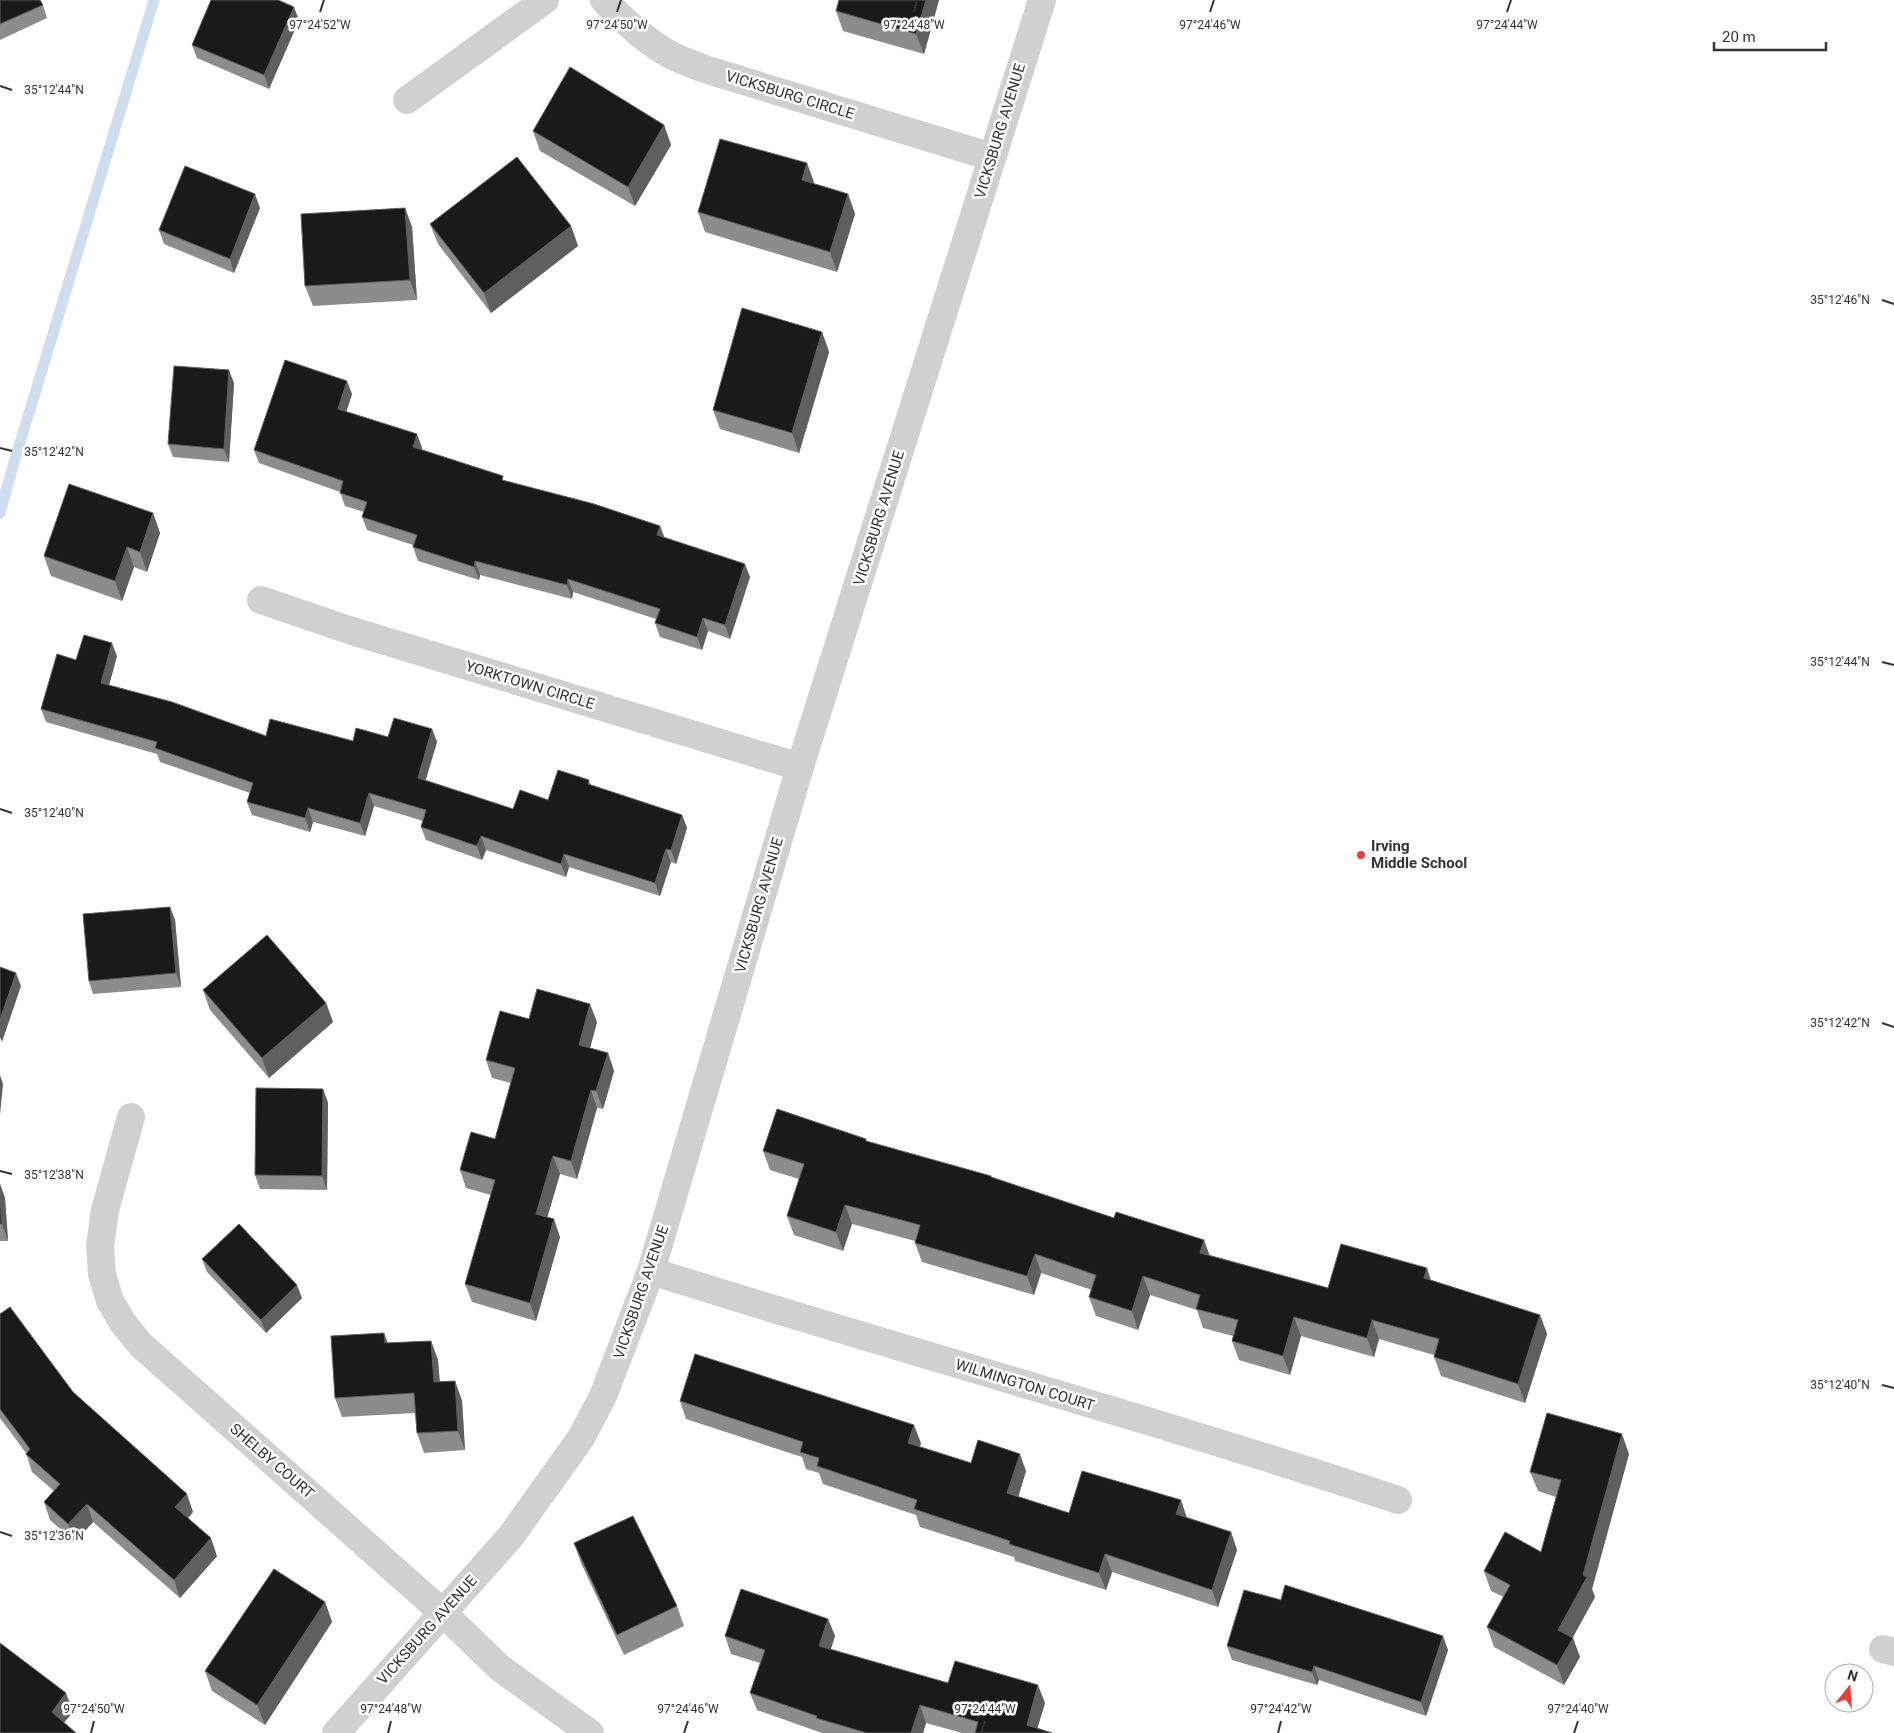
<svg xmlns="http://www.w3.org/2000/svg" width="1894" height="1733" viewBox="0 0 1894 1733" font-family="Roboto,sans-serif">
  <rect width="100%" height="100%" fill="#fff"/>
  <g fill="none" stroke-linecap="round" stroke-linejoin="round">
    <polyline stroke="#cfdeee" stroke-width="11" points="0,513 13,466 154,0"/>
    <g stroke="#d0d0d0" stroke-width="28">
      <path d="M604,0c20,21 42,42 67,55 12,6 25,11 37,15l284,87"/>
      <polyline points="407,100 545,0"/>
      <polyline points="261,600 349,630 800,767"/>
      <polyline points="131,1117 105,1210 100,1246 102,1274 110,1301 123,1323 141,1345 443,1613 500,1668 590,1733"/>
      <path d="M651,1271c249,79 500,147 747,229"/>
      <polyline points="1883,1649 1894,1652"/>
      <polyline points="336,1733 511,1536 581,1438 603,1396 651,1271 800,767 1042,0"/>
    </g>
  </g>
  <g fill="#8c8c8c">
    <polygon points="0,0 43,5 47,18 0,40"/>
    <polygon points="839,0 939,0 924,54 843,31 836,11"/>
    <polygon points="299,20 269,89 197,58 192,45"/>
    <polygon points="664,125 671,145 635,206 540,151 533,131"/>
    <polygon points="814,182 814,184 848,194 855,214 837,272 705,232 698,212"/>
    <polygon points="260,208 234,273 164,244 159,230"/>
    <polygon points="405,208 412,227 417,300 313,306 305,286"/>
    <polygon points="430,224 571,226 578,246 491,313 438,244"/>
    <polygon points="822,332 829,352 799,453 720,429 713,410"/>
    <polygon points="234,383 229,462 173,457 168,444"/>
    <polygon points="352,394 346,412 417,434 422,448 421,449 505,481 660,526 664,537 750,577 730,639 708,631 702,650 660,637 655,623 656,619 573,592 572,599 480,575 479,580 418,561 413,547 413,545 367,530 362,517 364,512 345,506 340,492 259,463 254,450"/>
    <polygon points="153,513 160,533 147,572 134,567 122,601 51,576 44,556"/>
    <polygon points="117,656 109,685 266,736 353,741 388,737 432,729 437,742 426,780 513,809 548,800 589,780 591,785 682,815 687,828 676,864 671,862 660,896 569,867 566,877 486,850 482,860 426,840 421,827 423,821 374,806 365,836 313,822 310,832 252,815 247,802 250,793 160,762 157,754 46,722 41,709 76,660"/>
    <polygon points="170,907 175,920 181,987 93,994 89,981"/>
    <polygon points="203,990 326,1003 333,1022 269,1078 210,1010"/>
    <polygon points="529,1019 597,1022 590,1048 608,1053 614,1071 603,1109 597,1108 577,1179 560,1174 547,1217 560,1237 536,1321 472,1302 465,1284 491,1195 466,1188 460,1170 495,1139 511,1083 492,1078 486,1060"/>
    <polygon points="323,1089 328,1103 327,1190 260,1189 255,1175"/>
    <polygon points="867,1141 992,1177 1210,1255 1328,1288 1431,1280 1540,1315 1547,1334 1525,1403 1441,1376 1434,1357 1434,1355 1379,1339 1374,1357 1301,1336 1290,1375 1239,1360 1232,1341 1233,1336 1203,1328 1197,1310 1150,1295 1138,1330 1096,1316 1089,1297 1092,1290 1041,1273 1034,1295 922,1262 915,1243 915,1241 852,1224 843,1251 794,1235 787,1216 799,1179 770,1170 763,1151"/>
    <polygon points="0,1184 5,1198 8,1241 0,1241"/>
    <polygon points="202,1259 302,1298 266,1333 207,1272"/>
    <polygon points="0,1314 73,1392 193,1512 188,1518 217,1556 180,1598 93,1522 75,1542 50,1520 44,1502 54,1491 32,1472 26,1453 0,1418"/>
    <polygon points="384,1333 388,1343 431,1341 438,1360 440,1382 455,1381 462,1401 465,1450 424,1453 417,1433 416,1413 342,1417 335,1398"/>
    <polygon points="680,1401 921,1443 919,1447 971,1463 1026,1471 1018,1497 1069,1513 1187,1518 1231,1532 1237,1550 1218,1607 1112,1572 1106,1590 1015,1561 1014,1557 920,1527 916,1515 823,1484 819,1473 806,1469 802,1457 686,1419"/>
    <polygon points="1629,1454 1592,1589 1595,1597 1572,1637 1580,1657 1564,1685 1494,1647 1487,1627 1504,1597 1491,1591 1484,1571 1541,1552 1556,1497 1538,1491 1530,1472"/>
    <polygon points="574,1543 677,1606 684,1626 624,1655 581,1563"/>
    <polygon points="325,1602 332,1622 265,1725 212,1691 205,1671"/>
    <polygon points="828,1619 835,1636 831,1649 948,1683 1045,1703 1037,1728 1052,1733 962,1733 926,1723 923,1733 822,1733 757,1710 750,1693 760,1663 731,1654 725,1636"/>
    <polygon points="1227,1646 1448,1650 1426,1716 1319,1680 1317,1685 1232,1660"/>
  </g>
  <g fill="#5f5f5f">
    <polygon points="926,0 939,0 924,54 916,34"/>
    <polygon points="294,7 299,20 269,89 264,75"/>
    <polygon points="664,125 671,145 635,206 628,187"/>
    <polygon points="807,163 814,182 809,200 802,180"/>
    <polygon points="255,194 260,208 234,273 230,259"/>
    <polygon points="848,194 855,214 837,272 830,252"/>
    <polygon points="405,208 412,227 417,300 410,280"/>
    <polygon points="571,226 578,246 491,313 484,293"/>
    <polygon points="822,332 829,352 799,453 792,433"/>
    <polygon points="229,370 234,383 229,462 224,449"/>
    <polygon points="347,381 352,394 343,422 338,409"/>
    <polygon points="417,434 422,448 418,460 413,447"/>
    <polygon points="153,513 160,533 147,572 140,552"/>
    <polygon points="660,526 665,539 657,535"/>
    <polygon points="127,547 134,567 122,601 115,581"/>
    <polygon points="475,561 480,575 479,580 474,567"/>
    <polygon points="745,564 750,577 730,639 725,625"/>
    <polygon points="568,579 573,592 572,599 567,585"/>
    <polygon points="703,618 708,631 702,650 697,637"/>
    <polygon points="112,643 117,656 106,696 101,683"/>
    <polygon points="432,729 437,742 422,791 418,778"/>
    <polygon points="369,793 374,806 365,836 360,823"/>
    <polygon points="308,808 313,822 310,832 305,818"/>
    <polygon points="682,815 687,828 676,864 671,850"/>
    <polygon points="481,836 486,850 482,860 477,846"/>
    <polygon points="666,849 671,862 660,896 655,883"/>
    <polygon points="564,854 569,867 566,877 561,864"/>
    <polygon points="170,907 175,920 181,987 176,973"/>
    <polygon points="16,973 21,986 2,1042 0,1037 0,1020"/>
    <polygon points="326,1003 333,1022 269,1078 262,1058"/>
    <polygon points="590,1004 597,1022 586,1063 579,1045"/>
    <polygon points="608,1053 614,1071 603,1109 596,1091"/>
    <polygon points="0,1075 3,1084 0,1115"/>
    <polygon points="323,1089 328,1103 327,1190 322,1176"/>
    <polygon points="591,1090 597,1108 577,1179 571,1161"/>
    <polygon points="553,1156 560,1174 543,1232 536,1214"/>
    <polygon points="0,1184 5,1198 8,1241 2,1224 0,1195"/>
    <polygon points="845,1205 852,1224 843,1251 836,1232"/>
    <polygon points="554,1219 560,1237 536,1321 530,1303"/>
    <polygon points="1204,1240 1211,1259 1200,1253"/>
    <polygon points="1035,1254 1041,1273 1034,1295 1027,1276"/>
    <polygon points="1427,1268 1433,1287 1424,1278"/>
    <polygon points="1143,1276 1150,1295 1138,1330 1132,1311"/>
    <polygon points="297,1285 302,1298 266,1333 261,1320"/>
    <polygon points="1540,1315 1547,1334 1525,1403 1518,1384"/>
    <polygon points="1294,1317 1301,1336 1290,1375 1283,1356"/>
    <polygon points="1372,1320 1379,1339 1374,1357 1367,1338"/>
    <polygon points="384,1333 391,1353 385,1343"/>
    <polygon points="431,1341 438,1360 441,1402 434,1382"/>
    <polygon points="455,1381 462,1401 465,1450 458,1431"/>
    <polygon points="914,1425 921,1443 915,1461 908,1443"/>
    <polygon points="1622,1434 1629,1454 1592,1589 1595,1597 1566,1650 1558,1630 1583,1575"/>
    <polygon points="1020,1454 1026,1471 1014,1511 1007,1493"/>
    <polygon points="187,1494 193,1512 182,1525 175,1507"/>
    <polygon points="1181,1500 1187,1518 1176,1514"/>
    <polygon points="87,1504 93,1522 75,1542 68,1524"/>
    <polygon points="1231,1532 1237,1550 1218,1607 1212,1590"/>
    <polygon points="211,1538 217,1556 180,1598 174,1580"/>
    <polygon points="1105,1554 1112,1572 1106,1590 1099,1573"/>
    <polygon points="325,1602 332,1622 265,1725 257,1705"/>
    <polygon points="828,1619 835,1636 826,1663 819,1646"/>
    <polygon points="1443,1636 1448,1650 1426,1716 1421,1702"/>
    <polygon points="1573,1638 1580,1657 1564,1685 1557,1665"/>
    <polygon points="1314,1666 1319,1680 1317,1685 1312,1672"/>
    <polygon points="1038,1685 1045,1703 1036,1733 1027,1725"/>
    <polygon points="66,1693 73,1712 58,1730 52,1712"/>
    <polygon points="920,1705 926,1723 923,1733 911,1733"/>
  </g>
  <g fill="#1a1a1a" stroke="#5f5f5f">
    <polygon points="0,0 40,0 43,5 0,24"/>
    <polygon points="211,0 278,0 294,7 264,75 192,45"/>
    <polygon points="839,0 926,0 916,34 836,11"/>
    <polygon points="570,67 664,125 628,187 533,131"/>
    <polygon points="720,139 807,163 802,180 848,194 830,252 698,212"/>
    <polygon points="517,157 571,226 484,293 430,224"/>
    <polygon points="185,166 255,194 230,259 159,230"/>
    <polygon points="405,208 410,280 305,286 301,214"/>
    <polygon points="742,308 822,332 792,433 713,410"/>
    <polygon points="285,360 347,381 338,409 417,434 413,447 503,476 502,480 594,504 660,526 657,535 745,564 725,625 703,618 697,637 655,623 660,609 568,579 567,585 475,561 474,567 413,547 417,535 362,517 367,502 340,493 343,481 254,450"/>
    <polygon points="174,366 229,370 224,449 168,444"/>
    <polygon points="69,484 153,513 140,552 127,547 115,581 44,556"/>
    <polygon points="84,635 112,643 101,683 172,702 266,736 270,719 353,741 356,728 388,737 394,718 432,729 418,778 513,809 520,790 548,800 558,770 589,780 588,784 682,815 671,850 666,849 655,883 564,854 561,864 481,836 477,846 421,827 426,810 369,793 360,823 308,808 305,818 247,802 253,783 155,748 157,742 41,709 57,654 76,660"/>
    <polygon points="170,907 176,973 89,981 83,914"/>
    <polygon points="267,935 326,1003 262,1058 203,990"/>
    <polygon points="0,967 16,973 0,1020"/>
    <polygon points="537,989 590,1004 579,1045 608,1053 596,1091 591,1090 571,1161 553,1156 536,1214 554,1219 530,1303 465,1284 495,1180 460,1170 471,1132 495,1139 515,1068 486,1060 500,1011 529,1019"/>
    <polygon points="256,1088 323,1089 322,1176 255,1175"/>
    <polygon points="777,1109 866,1139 866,1141 991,1176 991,1177 1114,1218 1116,1212 1204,1240 1200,1253 1328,1288 1341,1244 1427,1268 1424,1278 1540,1315 1518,1384 1434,1357 1439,1339 1372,1320 1367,1338 1294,1317 1283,1356 1232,1341 1238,1320 1196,1309 1200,1295 1143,1276 1132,1311 1089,1297 1096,1275 1035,1254 1027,1276 915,1243 920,1225 845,1205 836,1232 787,1216 804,1164 763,1151"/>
    <polygon points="0,1195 2,1224 0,1224"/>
    <polygon points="239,1224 297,1285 261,1320 202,1259"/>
    <polygon points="10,1307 73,1392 187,1494 175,1507 211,1538 174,1580 87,1504 68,1524 44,1502 60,1484 26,1454 30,1449 0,1409 0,1314"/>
    <polygon points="384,1333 385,1343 431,1341 434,1382 455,1381 458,1431 417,1433 414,1393 335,1398 331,1336"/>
    <polygon points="695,1354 914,1425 908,1443 971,1463 978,1440 1020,1454 1007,1493 1069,1513 1082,1471 1181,1500 1176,1514 1231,1532 1212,1590 1105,1554 1099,1573 1009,1544 1010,1541 914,1509 917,1500 817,1466 819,1458 800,1452 803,1442 680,1401"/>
    <polygon points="1547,1413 1622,1434 1583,1575 1587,1577 1558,1630 1573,1638 1557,1665 1487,1627 1510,1585 1484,1571 1505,1532 1541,1552 1561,1480 1530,1472"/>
    <polygon points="633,1516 677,1606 617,1635 574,1543"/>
    <polygon points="274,1569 325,1602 257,1705 205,1671"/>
    <polygon points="1285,1585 1443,1636 1421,1702 1314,1666 1312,1672 1227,1646 1244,1590 1281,1600"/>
    <polygon points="741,1589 828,1619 819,1646 948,1683 955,1661 1038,1685 1027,1725 1052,1733 975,1733 978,1722 920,1705 911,1733 867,1733 816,1718 817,1716 750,1693 765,1650 725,1636"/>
    <polygon points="0,1643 66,1693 52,1712 76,1733 0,1733"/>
  </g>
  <path fill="none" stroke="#333" stroke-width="2" d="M320,12l4,-12M617,12l4,-12M914,12l3,-12M1210,12l4,-12M1507,12l4,-12M0,86l12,4M1882,300l12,4M0,448l12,3M1882,662l12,3M0,809l12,4M1882,1023l12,4M0,1171l12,3M1882,1385l12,3M0,1532l12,4M91,1733l3,-12M388,1733l3,-12M684,1733l4,-12M981,1733l4,-12M1278,1733l3,-12M1574,1733l4,-12"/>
  <circle fill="#e43f3a" stroke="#fff" stroke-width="2" cx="1361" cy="855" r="5"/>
  <g text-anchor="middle" stroke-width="5" stroke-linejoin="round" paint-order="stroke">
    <g font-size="15" fill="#333" stroke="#fff">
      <text transform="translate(790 95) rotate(17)" y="5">VICKSBURG CIRCLE</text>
      <text transform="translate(1000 131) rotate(-73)" y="5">VICKSBURG AVENUE</text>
      <text transform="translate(879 518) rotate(-73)" y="5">VICKSBURG AVENUE</text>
      <text transform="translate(530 685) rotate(17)" y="5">YORKTOWN CIRCLE</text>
      <text transform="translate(759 905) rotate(-74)" y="5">VICKSBURG AVENUE</text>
      <text transform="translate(641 1292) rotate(-71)" y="5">VICKSBURG AVENUE</text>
      <text transform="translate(1025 1385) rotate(17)" y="5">WILMINGTON COURT</text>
      <text transform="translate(272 1461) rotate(41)" y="5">SHELBY COURT</text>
      <text transform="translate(427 1630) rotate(-48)" y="5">VICKSBURG AVENUE</text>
    </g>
    <g font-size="15" font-weight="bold" fill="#333" stroke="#fff" text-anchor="start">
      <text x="1371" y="851">Irving<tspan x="1371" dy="17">Middle School</tspan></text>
    </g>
  </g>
  <g font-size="12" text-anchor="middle" fill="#333" stroke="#fff" stroke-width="5" stroke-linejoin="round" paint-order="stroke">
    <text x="320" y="29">97°24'52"W</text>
    <text x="617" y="29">97°24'50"W</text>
    <text x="914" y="29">97°24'48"W</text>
    <text x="1210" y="29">97°24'46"W</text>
    <text x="1507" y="29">97°24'44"W</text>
    <text x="54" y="94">35°12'44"N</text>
    <text x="1840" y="304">35°12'46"N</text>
    <text x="54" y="456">35°12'42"N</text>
    <text x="1840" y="666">35°12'44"N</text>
    <text x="54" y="817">35°12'40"N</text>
    <text x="1840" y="1027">35°12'42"N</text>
    <text x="54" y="1179">35°12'38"N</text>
    <text x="1840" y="1389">35°12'40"N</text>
    <text x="54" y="1540">35°12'36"N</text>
    <text x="94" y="1713">97°24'50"W</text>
    <text x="391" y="1713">97°24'48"W</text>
    <text x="688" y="1713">97°24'46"W</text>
    <text x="985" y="1713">97°24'44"W</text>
    <text x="1281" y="1713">97°24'42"W</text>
    <text x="1578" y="1713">97°24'40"W</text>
  </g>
  <g transform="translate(1849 1688) rotate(17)"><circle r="24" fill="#ffffff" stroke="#adadad"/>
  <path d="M0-4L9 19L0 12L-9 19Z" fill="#e43f3a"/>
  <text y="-8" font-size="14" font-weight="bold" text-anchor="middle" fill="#333333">N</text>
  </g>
  <path d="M1714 42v8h112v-8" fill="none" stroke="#333333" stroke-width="2.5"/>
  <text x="1722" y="42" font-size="15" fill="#333333" stroke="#ffffff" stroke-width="4" paint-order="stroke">20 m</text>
</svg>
